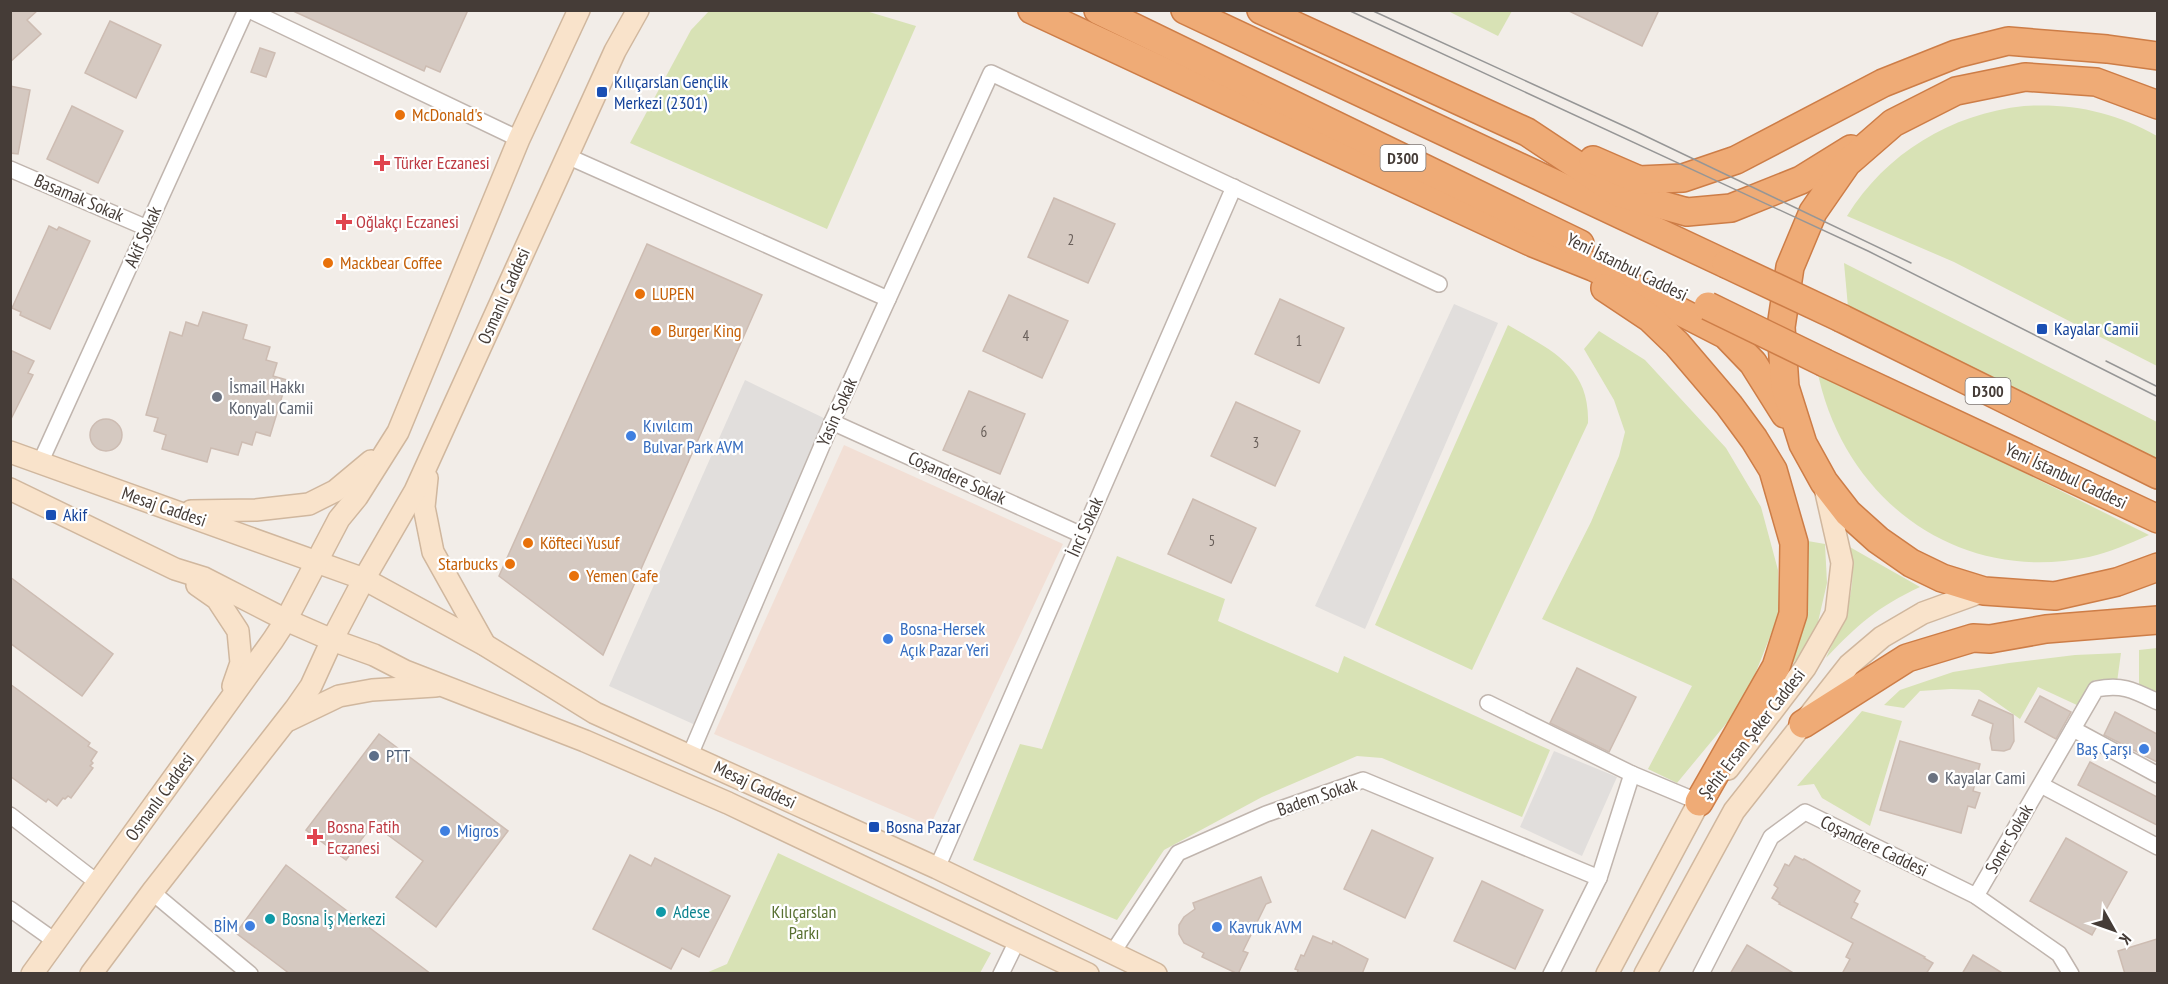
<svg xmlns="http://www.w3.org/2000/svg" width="2168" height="984" viewBox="0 0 2168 984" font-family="'PT Sans Narrow',sans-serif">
  <rect width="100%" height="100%" fill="#f2ede8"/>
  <polygon fill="#f2dfd5" points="844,445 1063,544 930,826 714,734"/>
  <g fill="#d8e2b5">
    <polygon points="710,10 866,11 916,26 827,229 630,143 691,30"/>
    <polygon points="1448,11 1512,11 1498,36"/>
    <path d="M2024,106c47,-3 92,6 133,30v230l-203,-104 -107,-46c39,-63 104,-102 177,-110z"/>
    <polygon points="1844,263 2157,422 2157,459 1848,307"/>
    <path d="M1508,325c43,25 82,41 80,98l-116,247 -97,-45z"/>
    <polygon points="1599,331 1645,360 1726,448 1761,507 1778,570 1779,614 1744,702 1677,783 1648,769 1692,686 1542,619 1591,522 1619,456 1625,432 1614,400 1584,349"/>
    <path d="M1817,369l332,166c-20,9 -39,17 -60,22 -133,28 -247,-59 -272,-188z"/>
    <polygon points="1802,540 1825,544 1827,583 1815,635 1796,660 1781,675"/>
    <path d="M1848,546l72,41c-41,19 -63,38 -94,71 17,-37 35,-71 22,-112z"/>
    <polygon points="1117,556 1225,599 1218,621 1338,673 1344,656 1550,750 1522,817 1382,758 1357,756 1262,797 1164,850 1117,920 973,860 1020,744 1042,749"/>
    <polygon points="2157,648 2157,693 2139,685 2139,650"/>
    <polygon points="2121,653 2117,682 2094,680 2079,706 2038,687 2020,719 1979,690 1951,689 1920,691 1904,708 1884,705 1900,690 1953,672 2009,663 2075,655"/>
    <polygon points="1862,711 1902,721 1870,826 1822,798 1814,784 1797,786"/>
    <polygon points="778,853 991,953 980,973 706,973 727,964"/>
  </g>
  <g fill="#e1dedc">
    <polygon points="1454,304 1498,323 1365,629 1315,606"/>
    <polygon points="745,380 832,422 702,728 609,686"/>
    <polygon points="1554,751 1617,777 1582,856 1520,827"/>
  </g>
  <g fill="#d5c9c1" stroke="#cdbcb2" stroke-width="1.5">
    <polygon points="10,10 38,10 27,20 41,34 10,62"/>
    <polygon points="291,10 468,10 440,72 426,66 424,71"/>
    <polygon points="1567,10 1659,10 1642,46"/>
    <polygon points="110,21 161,45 136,98 85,73"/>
    <polygon points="260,48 275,53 266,77 251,72"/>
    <polygon points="10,86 30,90 18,154 10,153"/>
    <polygon points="72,106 123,131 98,183 47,159"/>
    <polygon points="1054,198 1115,224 1088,283 1028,257"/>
    <polygon points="49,226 57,230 59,227 90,241 50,329 20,315 21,312 12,308"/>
    <polygon points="647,244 762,295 603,655 499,576"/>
    <polygon points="1009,295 1068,321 1042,378 983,351"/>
    <polygon points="1280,299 1344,328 1319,383 1255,354"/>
    <polygon points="203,312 247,325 243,339 270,347 266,360 277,363 273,376 287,380 270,436 256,432 252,445 242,442 238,455 211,448 207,462 162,449 166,435 154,431 158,418 146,415 170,332 182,336 186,322 198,326"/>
    <polygon points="10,350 34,361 28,373 33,375 10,421"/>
    <polygon points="969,391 1025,414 1000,474 943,450"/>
    <polygon points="1236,402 1300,431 1275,486 1211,456"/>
    <circle cx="106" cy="435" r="16"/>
    <polygon points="1193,499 1256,528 1231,583 1168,554"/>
    <polygon points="10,577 113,654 82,696 10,643"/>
    <polygon points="1577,668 1636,697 1609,752 1550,723"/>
    <polygon points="10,684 90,743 88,746 97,752 91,761 93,763 90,766 93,768 71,798 68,796 65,799 63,798 57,806 48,799 46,802 10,776"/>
    <polygon points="2040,696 2071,712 2056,739 2025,722"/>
    <polygon points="1979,700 2013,715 2014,741 2010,749 2004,751 1992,750 1990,738 1993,724 1972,715"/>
    <polygon points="2115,712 2157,734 2157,762 2104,735"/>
    <polygon points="379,734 508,831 436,927 396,897 423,861 373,824 346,860 306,830"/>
    <polygon points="1900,741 1980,764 1973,791 1980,793 1975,808 1968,806 1961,833 1880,810"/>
    <polygon points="2090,762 2157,797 2157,825 2078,785"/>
    <polygon points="1372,830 1433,858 1405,918 1344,889"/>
    <polygon points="2066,838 2127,872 2092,935 2030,901"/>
    <polygon points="630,855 651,866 655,858 730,896 699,957 682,948 671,969 593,929"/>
    <polygon points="1795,856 1803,860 1804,859 1860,891 1854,902 1858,904 1851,918 1925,957 1924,958 1933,963 1926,974 1842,974 1850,959 1846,957 1853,943 1779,904 1780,903 1772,898 1778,888 1774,885 1781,872 1785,864 1789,866"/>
    <polygon points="286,865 431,974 290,974 236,933"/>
    <polygon points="1261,877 1271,902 1266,904 1243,951 1248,953 1238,974 1202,957 1204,953 1184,943 1179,934 1179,925 1184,917 1195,909 1193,903"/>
    <polygon points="1482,881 1543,910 1515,969 1454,941"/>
    <polygon points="1313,936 1332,944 1333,941 1368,959 1362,974 1297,974 1298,970 1295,969 1301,955 1304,956"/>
    <polygon points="2157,939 2157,974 2125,974 2118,951"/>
    <polygon points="1747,945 1795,974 1730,974"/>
    <polygon points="1973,955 2004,974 1962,974"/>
  </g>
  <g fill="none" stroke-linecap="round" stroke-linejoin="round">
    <g stroke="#c0b5ae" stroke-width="18">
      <g id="street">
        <polyline points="249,10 519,139"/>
        <polyline points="567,156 888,299"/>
        <polyline points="10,169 147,228"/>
        <polyline points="832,422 1082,535"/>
        <polyline points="40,463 246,10"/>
        <polyline points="1488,703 1632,774"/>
        <polyline points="2073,729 2158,775"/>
        <polyline points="690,755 832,422 991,73 1439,284"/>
        <polyline points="2041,785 2158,847"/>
        <polyline points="10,815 98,883"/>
        <polyline points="937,868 1234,187"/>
        <polyline points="152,892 250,974"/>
        <path d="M1976,896l120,-207c27,-5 37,1 62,13"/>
        <polyline points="10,909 55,941"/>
        <polyline points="1113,952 1178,853 1266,814 1363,780 1599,878"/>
        <polyline points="1001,974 1018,939"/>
        <polyline points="1551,974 1599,878 1632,774 1699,802"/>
        <polyline points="1701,974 1771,837 1805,812 1976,896 2059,954 2071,974"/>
      </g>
    </g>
    <g stroke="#d0b79e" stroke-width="24">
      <g id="secondary">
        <polyline points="10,452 364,579 485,645 595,713 937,868 1156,974"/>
        <polyline points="427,478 424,507 433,552 485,645"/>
        <polyline points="10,489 175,569 204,578 286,620 332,640 374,655 405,671 585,741 728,803 1088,974"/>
        <polyline points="191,511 256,510 309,504 335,491 371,461"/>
        <polyline points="197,585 217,599 238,631 241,663 233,686"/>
        <polyline points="289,720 339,696 372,690 435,686"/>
        <polyline points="1728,769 1805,668 1836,614 1842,563 1825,488"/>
        <polyline points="32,974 273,640 286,620 339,519 357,497 398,432 519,139 579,10"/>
        <polyline points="91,974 152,892 295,709 311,686 332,640 364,579 415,491 615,51 638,10"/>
        <polyline points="1607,974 1699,802 1708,792"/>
        <polyline points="1645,974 1734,811 1849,665 1882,637 1923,613 1984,591"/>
      </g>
    </g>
    <g stroke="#cd7d47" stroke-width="30">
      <g id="highway">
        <polyline points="1032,10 1533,243 1593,267 1726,335 1753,363 1785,414"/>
        <polyline points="1098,10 1580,244"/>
        <polyline points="1185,10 1726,264"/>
        <polyline points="1261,10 1527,132 1619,193 1687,212 1731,208 1801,180 1851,149"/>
        <polyline points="2158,105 2096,82 2025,77 1956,91 1893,123 1847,163 1813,212 1790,267 1781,327 1785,387 1803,444 1824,482 1848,513 1878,540 1911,563 1942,578 1984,591 2055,596 2117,582 2158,567"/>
        <polyline points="1593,160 1639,180 1683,178 1736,160 1883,83 1956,54 2008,41 2107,49 2158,56"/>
        <polyline points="1605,288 1650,318 1677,344 1729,405 1754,439 1773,470 1794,543 1793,614 1776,667 1699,802"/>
        <polyline points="1841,318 2158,475"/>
        <polyline points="1825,363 2158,519"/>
        <polyline points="1803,724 1907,658 1973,638 1990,639 2046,629 2158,620"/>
      </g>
    </g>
    <use href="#street" stroke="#fff" stroke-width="15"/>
    <use href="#secondary" stroke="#f9e3cb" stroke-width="21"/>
    <use href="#highway" stroke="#efab76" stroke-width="27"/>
    <g stroke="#969696" stroke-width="1.5">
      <polyline points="1348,10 1868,251 2158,397"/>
      <polyline points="1371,10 1635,131 1911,263"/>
      <polyline points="2106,361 2158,387"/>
    </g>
    <g stroke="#cd7d47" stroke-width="30" stroke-linecap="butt">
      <g id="highway-bridge">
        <polyline points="1726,264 1841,318"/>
        <polyline points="1708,306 1825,363"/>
      </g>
    </g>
    <use href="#highway-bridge" stroke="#efab76" stroke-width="27"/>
  </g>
  <g fill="#1a4fb4" stroke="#fff" stroke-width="2">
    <rect x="596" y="86" width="12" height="12" rx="3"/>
    <rect x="2036" y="323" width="12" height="12" rx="3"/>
    <rect x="45" y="509" width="12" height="12" rx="3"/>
    <rect x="868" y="821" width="12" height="12" rx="3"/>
  </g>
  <g fill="#e8710a" stroke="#fff" stroke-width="2">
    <circle cx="400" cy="115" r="6"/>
    <circle cx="328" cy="263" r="6"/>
    <circle cx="640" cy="294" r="6"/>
    <circle cx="656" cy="331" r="6"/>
    <circle cx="528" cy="543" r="6"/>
    <circle cx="510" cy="564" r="6"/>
    <circle cx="574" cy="576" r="6"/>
  </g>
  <g fill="#e0444e" stroke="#fff" stroke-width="2">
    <path d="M379 154h6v6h6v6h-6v6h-6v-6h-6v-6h6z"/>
    <path d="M341 213h6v6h6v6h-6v6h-6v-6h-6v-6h6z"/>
    <path d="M312 828h6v6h6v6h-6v6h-6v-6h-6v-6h6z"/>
  </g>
  <g fill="#6b7280" stroke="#fff" stroke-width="2">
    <circle cx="217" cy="397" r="6"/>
    <circle cx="1933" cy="778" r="6"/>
  </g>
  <g fill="#3f7fe0" stroke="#fff" stroke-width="2">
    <circle cx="631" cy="436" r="6"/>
    <circle cx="888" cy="639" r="6"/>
    <circle cx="2144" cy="749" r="6"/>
    <circle cx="445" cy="831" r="6"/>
    <circle cx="250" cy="926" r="6"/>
    <circle cx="1217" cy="927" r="6"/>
  </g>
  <circle fill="#5c6f8a" stroke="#fff" stroke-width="2" cx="374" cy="756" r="6"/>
  <g fill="#0f9aa8" stroke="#fff" stroke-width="2">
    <circle cx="661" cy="912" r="6"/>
    <circle cx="270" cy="919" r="6"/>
  </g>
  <g text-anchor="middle" stroke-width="4.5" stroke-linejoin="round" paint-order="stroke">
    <g font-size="15" fill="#695f5a">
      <text x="1071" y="245">2</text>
      <text x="1026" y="341">4</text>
      <text x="1299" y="346">1</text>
      <text x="984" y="437">6</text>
      <text x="1256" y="448">3</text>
      <text x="1212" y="546">5</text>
    </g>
    <g fill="#fff" stroke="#7d7673" stroke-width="1.5">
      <rect x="1380.5" y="145" width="45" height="26" rx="4.5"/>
      <rect x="1965.5" y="378" width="45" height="26" rx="4.5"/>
    </g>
    <g font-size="16" font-weight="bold" fill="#453c37">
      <text x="1403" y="164">D300</text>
      <text x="1988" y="397">D300</text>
    </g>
    <g font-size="18" fill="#164399" stroke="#fff" text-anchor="start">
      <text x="614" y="88">Kılıçarslan Gençlik<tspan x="614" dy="21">Merkezi (2301)</tspan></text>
      <text x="2054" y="335">Kayalar Camii</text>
      <text x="63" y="521">Akif</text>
      <text x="886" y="833">Bosna Pazar</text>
    </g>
    <g font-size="18" fill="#c56008" stroke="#fff" text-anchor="start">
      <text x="412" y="121">McDonald's</text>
      <text x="340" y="269">Mackbear Coffee</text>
      <text x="652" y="300">LUPEN</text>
      <text x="668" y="337">Burger King</text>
      <text x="540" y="549">Köfteci Yusuf</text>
      <text x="498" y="570" text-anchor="end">Starbucks</text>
      <text x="586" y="582">Yemen Cafe</text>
    </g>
    <g font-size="18" fill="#be3a42" stroke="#fff" text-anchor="start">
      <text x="394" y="169">Türker Eczanesi</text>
      <text x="356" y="228">Oğlakçı Eczanesi</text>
      <text x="327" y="833">Bosna Fatih<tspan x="327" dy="21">Eczanesi</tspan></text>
    </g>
    <g font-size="18" fill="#453c37" stroke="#fff">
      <text transform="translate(79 198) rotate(23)" y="6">Basamak Sokak</text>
      <text transform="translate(143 237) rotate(-66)" y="6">Akif Sokak</text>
      <text transform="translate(1627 267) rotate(26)" y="6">Yeni İstanbul Caddesi</text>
      <text transform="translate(504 296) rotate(-66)" y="6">Osmanlı Caddesi</text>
      <text transform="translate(837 412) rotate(-66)" y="6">Yasin Sokak</text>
      <text transform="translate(2066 476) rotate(25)" y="6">Yeni İstanbul Caddesi</text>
      <text transform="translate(957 478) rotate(24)" y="6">Coşandere Sokak</text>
      <text transform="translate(164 507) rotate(19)" y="6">Mesaj Caddesi</text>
      <text transform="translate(1085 527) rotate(-66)" y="6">İnci Sokak</text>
      <text transform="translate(1752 734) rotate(-52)" y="6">Şehit Ersan Şeker Caddesi</text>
      <text transform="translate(755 785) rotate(25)" y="6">Mesaj Caddesi</text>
      <text transform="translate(160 797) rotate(-54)" y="6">Osmanlı Caddesi</text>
      <text transform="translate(1317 797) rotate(-19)" y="6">Badem Sokak</text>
      <text transform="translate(2009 839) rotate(-60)" y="6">Soner Sokak</text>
      <text transform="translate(1874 846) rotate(26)" y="6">Coşandere Caddesi</text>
    </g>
    <g font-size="18" fill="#5b616d" stroke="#fff" text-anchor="start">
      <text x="229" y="393">İsmail Hakkı<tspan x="229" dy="21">Konyalı Camii</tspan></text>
      <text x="1945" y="784">Kayalar Cami</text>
    </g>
    <g font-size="18" fill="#366cbe" stroke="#fff" text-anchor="start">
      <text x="643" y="432">Kıvılcım<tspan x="643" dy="21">Bulvar Park AVM</tspan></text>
      <text x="900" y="635">Bosna-Hersek<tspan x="900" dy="21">Açık Pazar Yeri</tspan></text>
      <text x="2132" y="755" text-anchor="end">Baş Çarşı</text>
      <text x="457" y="837">Migros</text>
      <text x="238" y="932" text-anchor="end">BİM</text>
      <text x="1229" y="933">Kavruk AVM</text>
    </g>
    <g font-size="18" fill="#4e5e75" stroke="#fff" text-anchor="start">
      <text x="386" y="762">PTT</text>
    </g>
    <g font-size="18" fill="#0d838f" stroke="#fff" text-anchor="start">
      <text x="673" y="918">Adese</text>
      <text x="282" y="925">Bosna İş Merkezi</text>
    </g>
    <g font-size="18" fill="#587031" stroke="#fff">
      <text x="804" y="918">Kılıçarslan<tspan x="804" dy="21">Parkı</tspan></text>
    </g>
  </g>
  <rect width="2168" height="984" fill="none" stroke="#453c37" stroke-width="24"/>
  <g transform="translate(2114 930) rotate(130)" stroke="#ffffff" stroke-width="4.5" paint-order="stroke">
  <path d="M0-4.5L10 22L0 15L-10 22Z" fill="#453c37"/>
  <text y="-9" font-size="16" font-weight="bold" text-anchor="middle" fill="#453c37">K</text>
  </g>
</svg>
